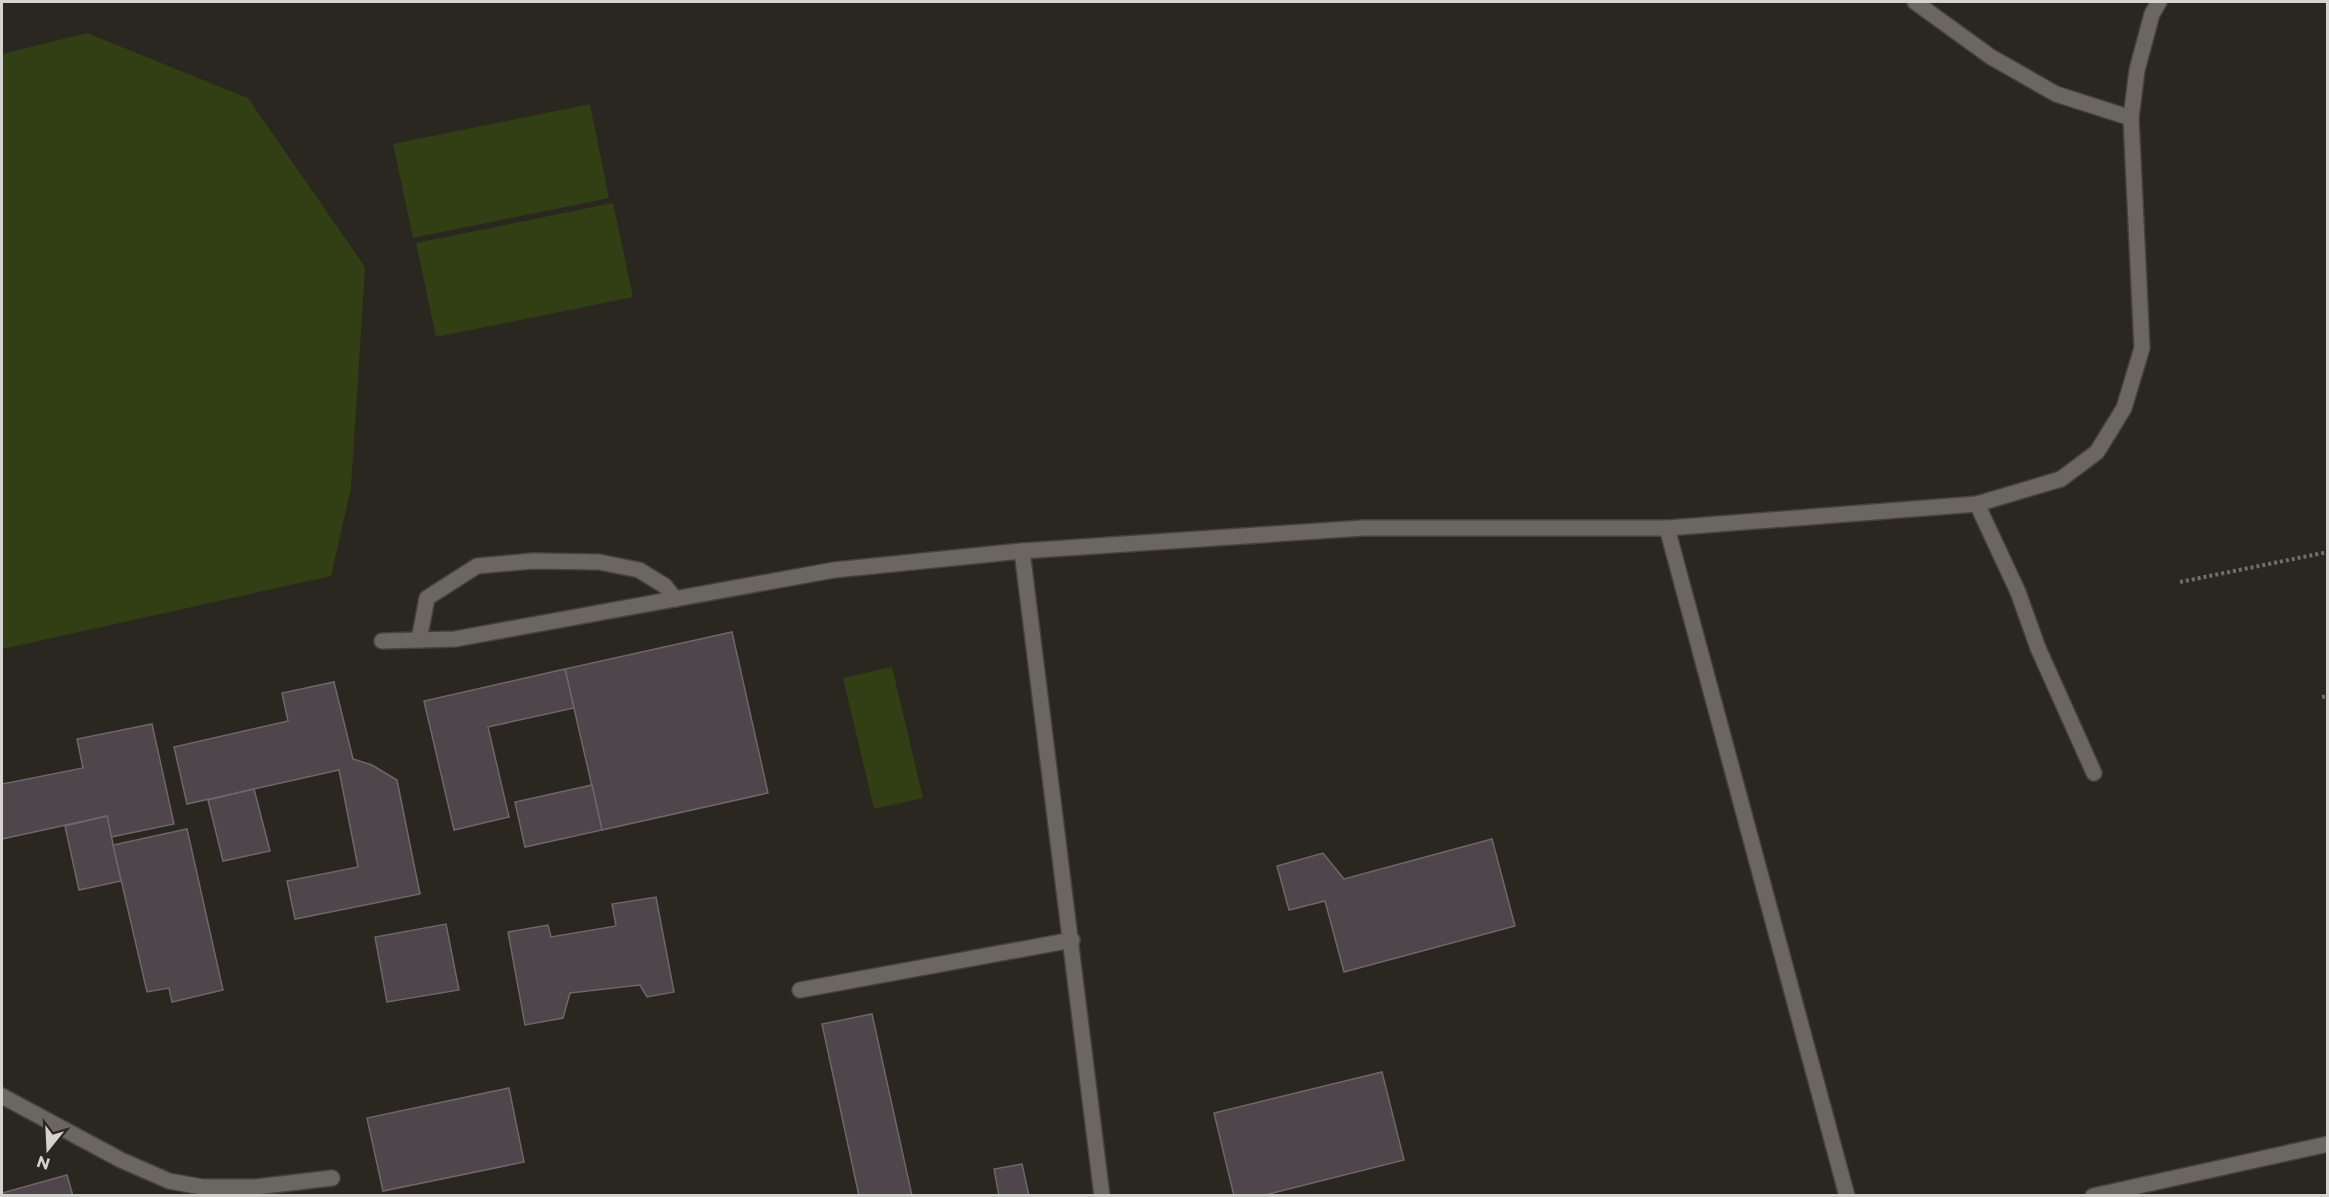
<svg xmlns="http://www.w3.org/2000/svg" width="2329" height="1197" viewBox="0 0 2329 1197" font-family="Montserrat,sans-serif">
  <rect width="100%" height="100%" fill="#2a2620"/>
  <g fill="#323f14">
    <polygon points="87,33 248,98 365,267 351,488 331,576 2,649 2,54"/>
    <polygon points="590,104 609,198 413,238 393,144"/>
    <polygon points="613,203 633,297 436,337 416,243"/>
    <polygon points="892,667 923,798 874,809 843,678"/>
  </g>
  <g fill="#4e464b" stroke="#6e666a" stroke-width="1.5">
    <polygon points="732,632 768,793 602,830 565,669"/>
    <polygon points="565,669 574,708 488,727 509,817 454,830 424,701"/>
    <polygon points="334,682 353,759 372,765 397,780 420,894 295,919 287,881 358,867 339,770 187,804 174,747 288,721 282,693"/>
    <polygon points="152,724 174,824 111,837 107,816 2,839 2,784 83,768 77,739"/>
    <polygon points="592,785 602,830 525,847 515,802"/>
    <polygon points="254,789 270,851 223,861 208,800"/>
    <polygon points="107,816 121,881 79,890 65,826"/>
    <polygon points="187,829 223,990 172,1002 169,988 147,992 113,845"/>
    <polygon points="1492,839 1515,926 1344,972 1325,901 1289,910 1277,866 1323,853 1344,879"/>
    <polygon points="656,897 674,992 647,997 640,985 570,993 563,1018 525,1025 508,932 548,925 551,937 616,926 612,904"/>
    <polygon points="446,924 459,990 387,1002 375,937"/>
    <polygon points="872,1014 912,1196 859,1196 822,1024"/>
    <polygon points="1382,1072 1404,1160 1261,1196 1234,1196 1214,1113"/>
    <polygon points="509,1088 524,1162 383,1191 367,1118"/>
    <polygon points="1022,1164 1029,1196 999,1196 994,1169"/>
    <polygon points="67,1175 73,1196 2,1196 2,1193"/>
  </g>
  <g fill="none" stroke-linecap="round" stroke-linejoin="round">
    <g stroke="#45423d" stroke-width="18">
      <g id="street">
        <polyline points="1915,2 1991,57 2056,94 2131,118"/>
        <polyline points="1977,504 2018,592 2038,648 2094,773"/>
        <polyline points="1667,528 1847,1196"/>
        <polyline points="1022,551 1102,1196"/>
        <polyline points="419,640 427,598 477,566 533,561 599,562 639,570 665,586 675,599"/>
        <polyline points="382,641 455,639 834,570 1022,551 1363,528 1667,528 1977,504 2061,479 2097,452 2124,408 2142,348 2131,118 2137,70 2152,14 2159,2"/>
        <polyline points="800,990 1072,940"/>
        <polyline points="2,1096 121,1160 169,1181 202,1187 256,1187 332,1178"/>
        <polyline points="2093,1196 2328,1144"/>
      </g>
    </g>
    <g stroke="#726f69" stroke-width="4" stroke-dasharray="3 3" stroke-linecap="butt">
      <polyline points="2180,582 2328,552"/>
      <polyline points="2322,697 2328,696"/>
    </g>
    <use href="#street" stroke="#6b665f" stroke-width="15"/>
  </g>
  <rect width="2329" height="1197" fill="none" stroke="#d5d3cf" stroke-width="6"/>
  <g transform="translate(48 1149) rotate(198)" stroke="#2a2620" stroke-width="4.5" paint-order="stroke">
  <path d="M0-4.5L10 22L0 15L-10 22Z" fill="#d5d3cf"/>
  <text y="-9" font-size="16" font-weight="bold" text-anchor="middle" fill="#d5d3cf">N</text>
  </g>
</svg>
